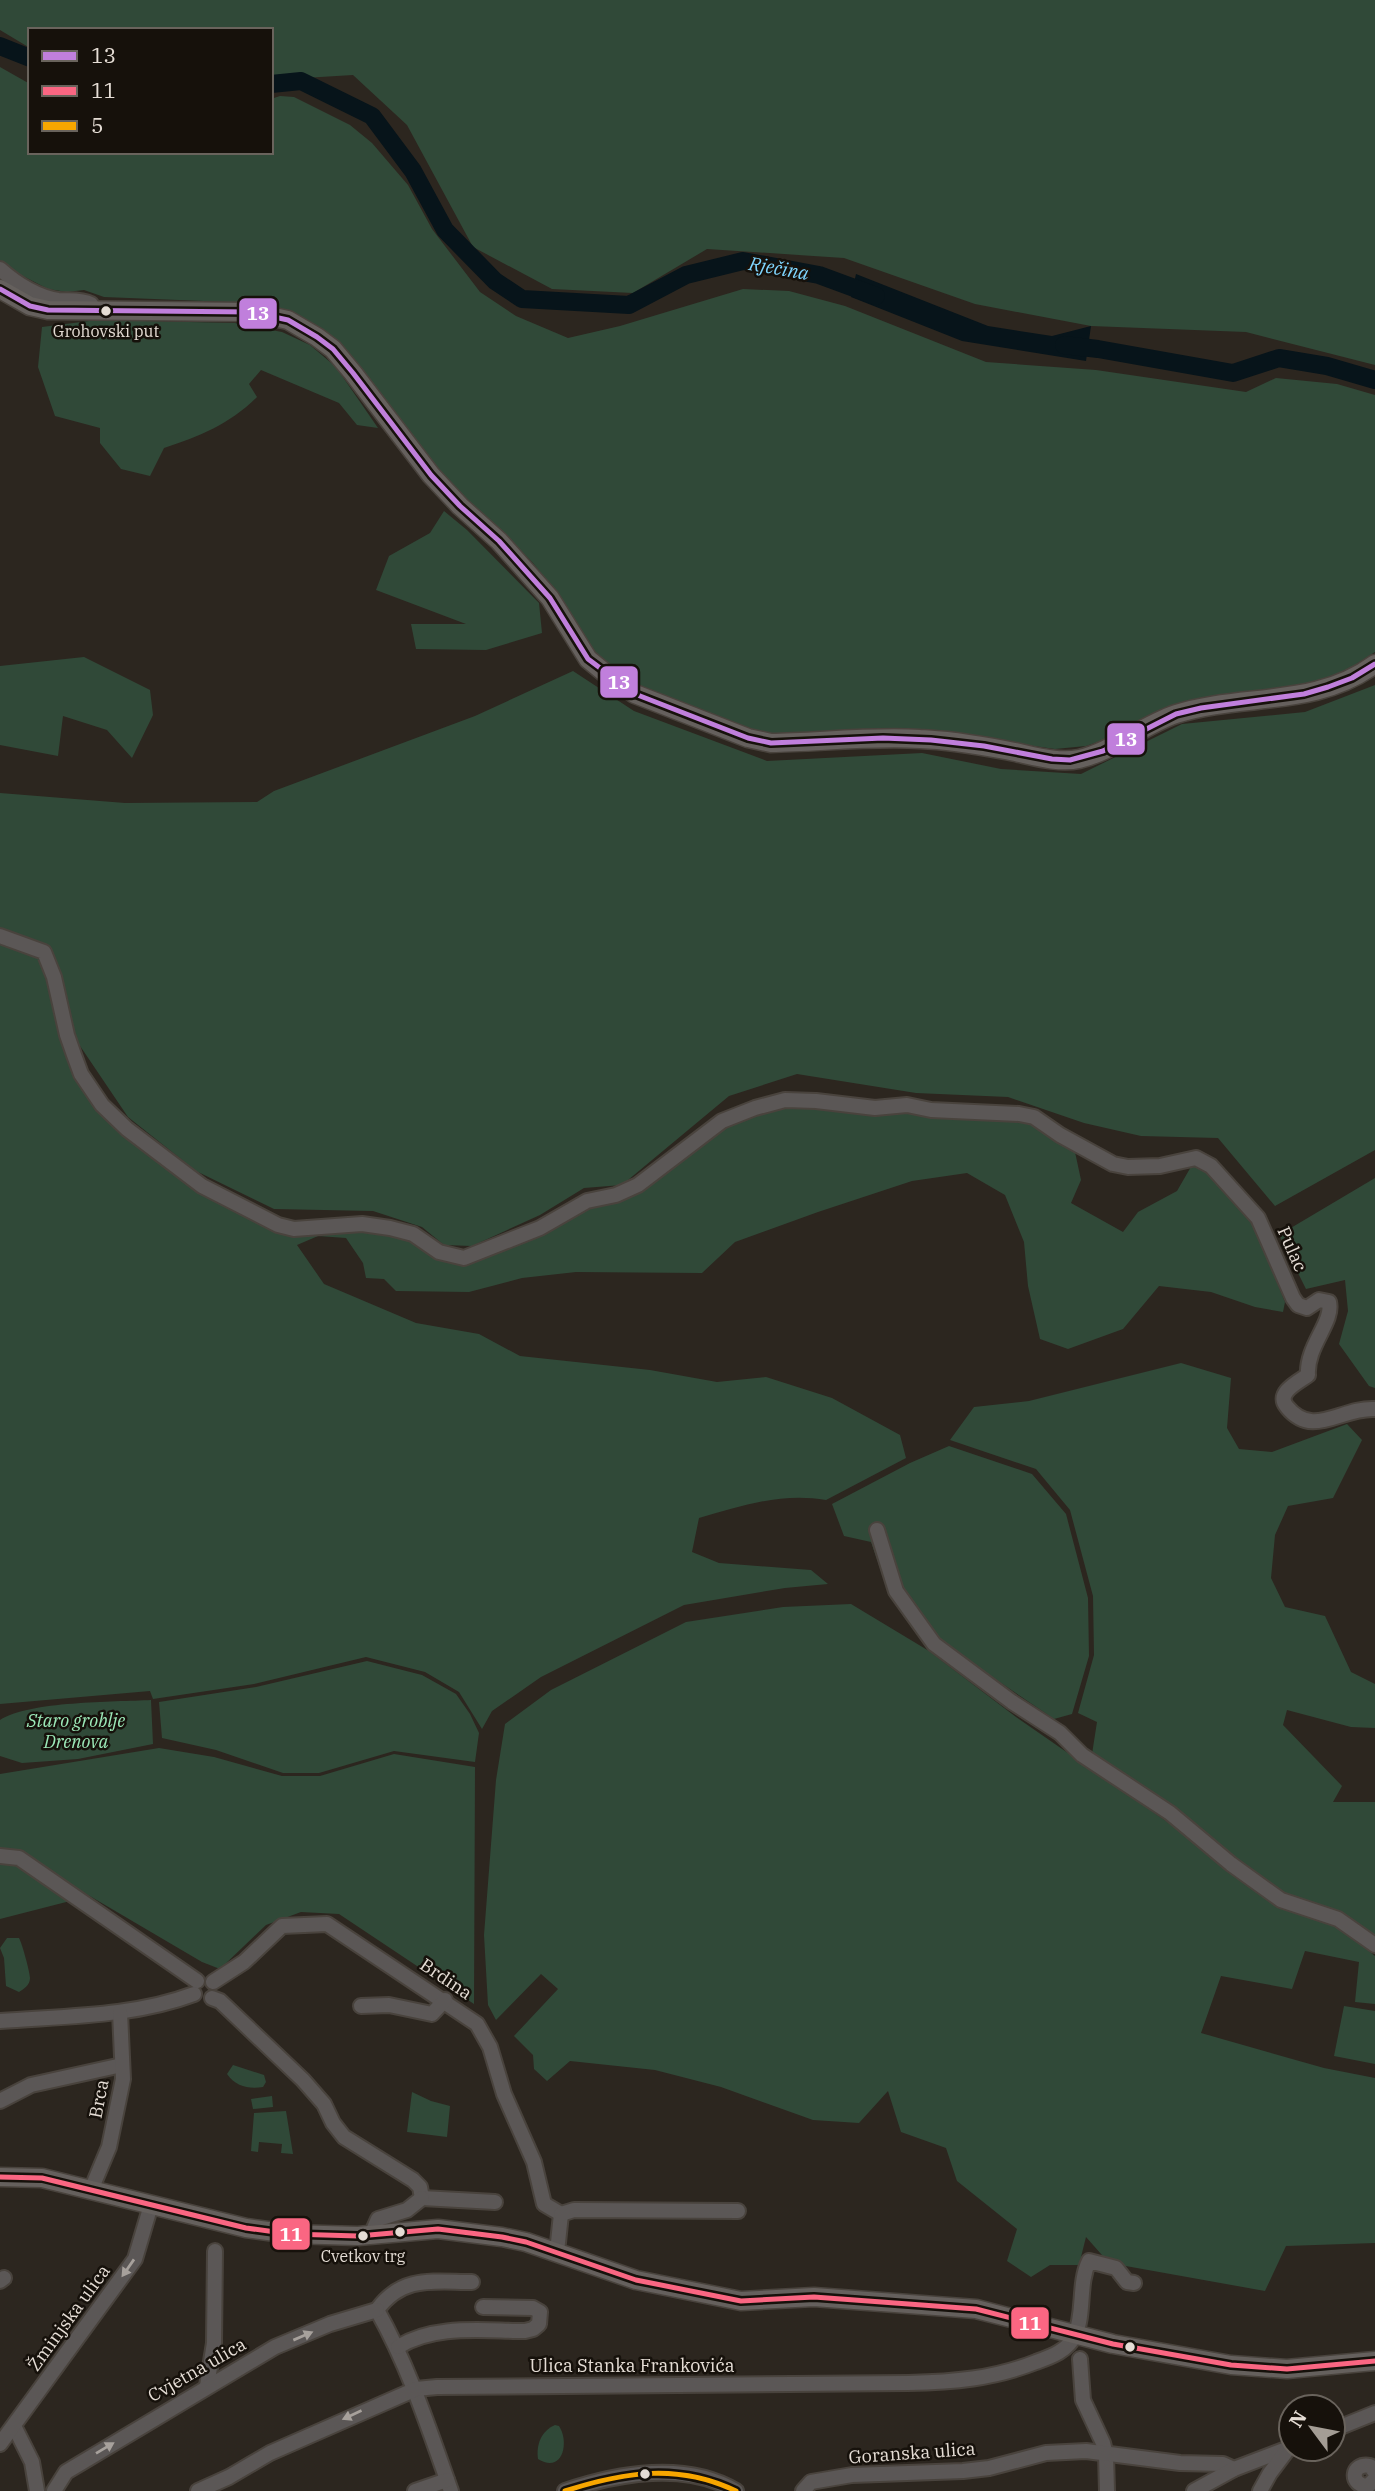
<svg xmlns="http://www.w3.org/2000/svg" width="1375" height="2491" viewBox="0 0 1375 2491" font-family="'IBM Plex Serif',serif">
  <rect width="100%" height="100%" fill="#2c261f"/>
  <g fill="#304938">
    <polygon points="0,0 1375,0 1375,365 1246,332 1091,326 975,304 844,258 707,249 633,293 552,289 473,247 407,125 353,75 271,80 271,30 30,30 30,48 0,30"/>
    <polygon points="0,67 30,84 30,152 271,152 271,99 280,96 294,97 350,125 372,143 408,185 432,229 480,292 516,316 568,338 620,326 743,289 789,291 845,306 986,362 1096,370 1246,392 1276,378 1337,384 1375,395 1375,652 1333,679 1306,687 1175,704 1112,737 1086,746 1055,749 921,730 771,736 745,728 637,687 588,648 558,594 533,563 503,532 463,501 290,312 253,303 104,297 84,290 67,292 48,289 19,274 0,260"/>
    <path d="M97,320l138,3 47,9 28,13 26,22 42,61 -21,-3 -18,-22 -78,-33 -12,14 8,13c-27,27 -57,39 -93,51l-14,28 -29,-7 -21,-26v-15l-45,-12 -17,-49 4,-40z"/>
    <polygon points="444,511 467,530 539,603 542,633 486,650 416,649 411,624 466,624 376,590 389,556 430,533"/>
    <polygon points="84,657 150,690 153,715 132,758 107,730 63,716 58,756 0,745 0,666"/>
    <path d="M573,671l61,40 133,50 155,-8 79,16 80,5 101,-50 123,-12 70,-27v465l-100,56 -57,-68 -77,-2 -57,-13 -76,-26 -92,-4 -119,-19 -68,22 -107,89 -38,3 -44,27 -68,31 -28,-1 -22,-18 -49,-16 -99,-2 -78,-38 -68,-54 -52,-77 -10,-48 -16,-14 37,112 176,134 99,4 50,11 30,20 92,-21 52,-28 41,-12 99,-72 31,-14 31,-7 120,6 118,9 49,32 6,28 -10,23 52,29 15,-20 39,-21 15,-26 13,5 47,52 33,80 -2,10 -28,-5 -44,-15 -52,-6 -36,43 -55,20 -28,-10 -12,-53 -4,-44 -19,-47 -38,-22 -55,8 -94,31 -83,30 -33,31 -126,-1 -54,6 -53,14 -73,-1 -12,-12 -18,-1 -3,-15 -17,-25 -28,-2 -21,9 27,39 92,39 63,11 41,22 130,14 67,12 49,-5 66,21 68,37 6,23 -80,42c-44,-8 -86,6 -127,18l-7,34 27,11 92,7 17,14 -43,4 -101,17 -143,72 -49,34 -10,18 -23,-37 -34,-20 -59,-15 -112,27 -101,15 -3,-8 -150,13v-911l125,10 132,-1 17,-11 201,-75z"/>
    <polygon points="1375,1178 1375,1388 1369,1386 1339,1344 1348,1311 1345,1280 1306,1289 1279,1235"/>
    <polygon points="1181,1363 1231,1378 1227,1428 1239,1449 1272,1452 1347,1424 1362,1440 1333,1498 1288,1506 1275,1535 1271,1578 1285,1607 1325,1616 1351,1672 1375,1684 1375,1728 1351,1727 1287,1710 1283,1725 1342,1786 1333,1802 1375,1802 1375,1941 1282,1894 1092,1754 1097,1722 1078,1713 1094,1655 1093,1596 1070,1510 1036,1469 950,1440 974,1407 1029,1401"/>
    <polygon points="949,1446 1032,1474 1066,1514 1088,1598 1089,1656 1072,1714 1054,1719 904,1617 887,1588 871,1542 844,1536 832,1504 910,1463"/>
    <polygon points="851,1604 929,1651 1016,1717 1166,1821 1278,1908 1337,1925 1375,1956 1375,2004 1355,2002 1359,1962 1305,1951 1292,1989 1221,1976 1201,2033 1324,2068 1375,2078 1375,2243 1286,2246 1265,2291 1109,2263 1086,2237 1079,2265 1050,2265 1031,2277 1007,2261 1017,2229 957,2181 946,2148 901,2132 888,2091 859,2123 813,2120 721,2087 655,2070 570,2061 547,2081 534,2069 533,2055 514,2036 558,1989 541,1974 496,2020 488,2005 484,1935 496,1780 505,1724 551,1690 686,1622 783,1607"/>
    <polygon points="367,1661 422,1675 456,1694 470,1714 479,1733 475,1762 394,1751 319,1773 283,1773 216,1750 162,1738 159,1702 256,1687"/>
    <path d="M151,1700l2,44 -75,15 -56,4 -22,-7v-36c29,-19 114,-18 151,-20z"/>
    <polygon points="159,1748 214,1757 282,1776 320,1776 394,1754 475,1767 474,2004 339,1914 301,1912 266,1925 220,1969 202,1962 20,1855 0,1853 0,1774"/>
    <polygon points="0,1859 15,1861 74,1900 0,1919"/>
    <path d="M7,1938h12c3,5 11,34 11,40 0,7 -6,11 -11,14l-13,-6 -2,-28 -4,-10z"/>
    <polygon points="1344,2006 1375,2011 1375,2064 1334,2056"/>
    <path d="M233,2065l31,10 2,7 -3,5c-14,2 -27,0 -36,-13z"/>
    <polygon points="412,2092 431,2101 450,2106 447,2137 407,2132"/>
    <polygon points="272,2096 273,2107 253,2109 251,2099"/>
    <polygon points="286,2111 293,2154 281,2153 282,2144 259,2142 258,2152 251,2151 254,2113"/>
    <path d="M555,2425l4,1c11,17 3,48 -21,33 -2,-14 3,-28 17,-34z"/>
  </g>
  <polygon fill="#07141a" points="856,274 988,326 1052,336 1091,326 1086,361 962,341 851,297"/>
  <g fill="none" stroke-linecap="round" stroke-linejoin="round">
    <g stroke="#07141a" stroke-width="18">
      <polyline points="0,46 30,58"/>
      <polyline points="271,84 301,81 372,116 413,171 445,230 495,281 522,299 629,305 686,275 743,261 819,275 876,296"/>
      <polyline points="1064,345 1098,349 1233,373 1279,358 1327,366 1375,380"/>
    </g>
    <g stroke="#49433d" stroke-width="18">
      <g id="minor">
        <path d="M0,269c17,15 35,27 58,31 11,1 23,-1 33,4l3,6"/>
        <path d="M0,936l44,16 10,25 13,58 7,20 7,19 21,31 25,24 75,57 76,39 16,4 68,-5 28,4 23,6 26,18 25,6 76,-30 47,-27 29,-6 22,-10 84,-64 33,-13 30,-8 31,1 59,7 32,-3 24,5 88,4 15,3 26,18 53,29 15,3 32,-1 36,-8 15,8 47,52 35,80 5,7 9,3 12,-8 10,2c5,20 -23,44 -21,73 -10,7 -33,18 -21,32 26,32 54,0 88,2"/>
        <polyline points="877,1530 896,1591 934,1644 1012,1702 1060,1733 1082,1755 1170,1813 1231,1864 1281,1900 1338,1919 1375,1945"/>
        <polyline points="0,1856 19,1858 197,1981"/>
        <polyline points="213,1982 244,1962 282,1926 327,1924 477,2024 490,2047 504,2094 534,2162 544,2204 561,2214 557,2252"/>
        <polyline points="212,1998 220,2001 303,2080 324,2104 333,2123 344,2137 413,2180 420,2187 422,2198"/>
        <polyline points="361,2006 389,2005 432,2014 445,2000"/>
        <path d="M0,2021c64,-5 133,-4 194,-27"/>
        <polyline points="0,2101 31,2085 122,2065"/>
        <polyline points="91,2190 109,2147 123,2079 120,2012"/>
        <polyline points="422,2198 495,2202"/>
        <polyline points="561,2214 574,2210 738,2211"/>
        <polyline points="371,2235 378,2219 407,2210 422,2198"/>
        <polyline points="0,2281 4,2278"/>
        <path d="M377,2310c32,57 52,119 74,181"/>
        <path d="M377,2310c25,-35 57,-28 95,-28"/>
        <path d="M398,2347c36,-23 85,-16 127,-16l8,-2 6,-5 1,-12 -7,-4 -50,-1"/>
        <polyline points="1080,2359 1083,2400 1103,2443 1106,2455 1107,2491"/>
        <polyline points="207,2386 214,2343 215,2251"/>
        <polyline points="14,2426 32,2462 37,2491"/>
        <polyline points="1333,2430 1375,2413"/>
        <polyline points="0,2444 135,2259 151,2205"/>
        <path d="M1375,2472l-5,-6c-19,-4 -21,20 -2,20l7,-7"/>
        <polyline points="54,2491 66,2472 275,2347 330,2324 377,2310"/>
        <path d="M198,2491l31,-14 41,-24 146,-64 21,-2 471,-4c45,-1 85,-4 128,-21 14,-5 32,-11 39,-27 10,-22 3,-51 14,-74l27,7 11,14 7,1"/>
        <polyline points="415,2491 447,2480"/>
        <path d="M565,2491c53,-18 121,-30 171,0"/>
        <polyline points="803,2491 811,2482 852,2475 963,2471 989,2468 1046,2453 1086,2451 1180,2463 1223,2464 1234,2469"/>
        <polyline points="1194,2491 1234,2469 1289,2448"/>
        <polyline points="1260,2491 1270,2473 1288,2449"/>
      </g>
    </g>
    <g stroke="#49433d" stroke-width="21">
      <g id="major">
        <path d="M0,289l30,17 18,4 203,2 37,8 29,17 16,12 20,24 78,102 29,31 39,35 51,57 38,61 22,18 25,17 113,44 23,5c50,-1 100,-7 149,-4 28,1 58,6 85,11 23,4 51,14 74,9 32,-7 64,-34 97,-45 66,-21 140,-6 199,-50"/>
        <polyline points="0,2177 42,2178 246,2228 290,2234 358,2236 438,2229 502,2237 526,2242 636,2280 741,2301 814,2297 976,2309 1113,2344 1231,2365 1287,2369 1375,2361"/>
      </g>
    </g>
    <use href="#minor" stroke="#5b5756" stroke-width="14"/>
    <use href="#major" stroke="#65605d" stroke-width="18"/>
    <g stroke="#16110b" stroke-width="10">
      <polyline id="bus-1" points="0,289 30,306 48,310 251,312 288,320 317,337 333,349 353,373 431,475 460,506 499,541 550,598 588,659 635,694 748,738 771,743 883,738 931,740 984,746 1052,759 1070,760 1103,751 1176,714 1201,708 1304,694 1328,687 1352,678 1375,664"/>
    </g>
    <g stroke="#16110b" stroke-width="10">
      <polyline id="bus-2" points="0,2177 42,2178 246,2228 290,2234 358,2236 438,2229 502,2237 526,2242 636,2280 741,2301 814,2297 976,2309 1113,2344 1231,2365 1287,2369 1375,2361"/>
    </g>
    <g stroke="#16110b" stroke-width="10">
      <path id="bus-3" d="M565,2491c59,-19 113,-28 171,0"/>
    </g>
    <use href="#bus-1" stroke="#c07fdc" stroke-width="5"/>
    <use href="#bus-2" stroke="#fa6682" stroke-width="5"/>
    <use href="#bus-3" stroke="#f7a600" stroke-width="5"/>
  </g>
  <defs><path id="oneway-solid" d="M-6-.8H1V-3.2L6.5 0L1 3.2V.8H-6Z" transform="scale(1.75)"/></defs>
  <g fill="#a7a19c">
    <use href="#oneway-solid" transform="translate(128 2268) rotate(125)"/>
    <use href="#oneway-solid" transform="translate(303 2336) rotate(-23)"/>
    <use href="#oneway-solid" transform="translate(352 2415) rotate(155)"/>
    <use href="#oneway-solid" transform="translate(105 2448) rotate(-31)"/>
  </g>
  <g fill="#e5ddd5" stroke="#16110b" stroke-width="2.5">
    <circle cx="106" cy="311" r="6"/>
    <circle cx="400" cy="2232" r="6"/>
    <circle cx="363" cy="2236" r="6"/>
    <circle cx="1130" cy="2347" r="6"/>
    <circle cx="645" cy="2474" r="6"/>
  </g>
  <g text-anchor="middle" stroke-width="5" stroke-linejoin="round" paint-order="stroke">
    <g font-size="16" fill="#e5ddd5" stroke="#16110b">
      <text x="106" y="337">Grohovski put</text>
      <text x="363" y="2262">Cvetkov trg</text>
    </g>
    <g font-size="18" fill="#e5ddd5" stroke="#16110b">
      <text transform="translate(1292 1249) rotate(66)" y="6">Pulac</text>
      <text transform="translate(446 1979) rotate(34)" y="6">Brdina</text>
      <text transform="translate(99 2099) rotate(-79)" y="6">Brca</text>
      <text transform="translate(69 2318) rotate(-54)" y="6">Žminjska ulica</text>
      <text x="632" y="2372">Ulica Stanka Frankovića</text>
      <text transform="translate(197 2370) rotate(-30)" y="6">Cvjetna ulica</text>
      <text transform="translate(912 2453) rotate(-4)" y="6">Goranska ulica</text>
    </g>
    <g font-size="18" font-style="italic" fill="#9ce9b8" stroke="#16110b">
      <text x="76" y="1727">Staro groblje<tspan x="76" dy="21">Drenova</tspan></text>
    </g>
    <g font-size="19" font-style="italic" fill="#7fd6ff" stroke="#16110b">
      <text transform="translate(779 268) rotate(10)" y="7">Rječina</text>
    </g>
  </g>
  <g stroke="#16110b" stroke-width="2.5">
    <rect x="238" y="297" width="40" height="33" rx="7" fill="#c07fdc"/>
    <rect x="599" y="665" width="40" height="34" rx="7" fill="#c07fdc"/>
    <rect x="1106" y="722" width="40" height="34" rx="7" fill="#c07fdc"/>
    <rect x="271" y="2217" width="40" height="34" rx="7" fill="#fa6682"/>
    <rect x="1010" y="2306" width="40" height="34" rx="7" fill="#fa6682"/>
  </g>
  <g font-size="19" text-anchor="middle" font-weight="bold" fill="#fff">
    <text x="258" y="320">13</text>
    <text x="619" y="689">13</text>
    <text x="1126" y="746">13</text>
    <text x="291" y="2241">11</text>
    <text x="1030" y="2330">11</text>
  </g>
  <rect x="28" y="28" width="245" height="126" fill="#16110b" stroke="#69635c" stroke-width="2"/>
  <rect x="42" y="51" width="35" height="10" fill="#c07fdc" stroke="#69635c" stroke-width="2"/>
  <text x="91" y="63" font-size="21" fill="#e5ddd5">13</text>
  <rect x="42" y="86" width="35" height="10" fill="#fa6682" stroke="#69635c" stroke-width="2"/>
  <text x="91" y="98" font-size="21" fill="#e5ddd5">11</text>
  <rect x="42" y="121" width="35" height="10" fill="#f7a600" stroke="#69635c" stroke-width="2"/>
  <text x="91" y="133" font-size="21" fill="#e5ddd5">5</text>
  <g transform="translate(1312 2428) rotate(302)"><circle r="33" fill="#16110b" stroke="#69635c" stroke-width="2"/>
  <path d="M0-5L12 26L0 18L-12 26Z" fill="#a49d95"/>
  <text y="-10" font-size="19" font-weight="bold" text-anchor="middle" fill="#e5ddd5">N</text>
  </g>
</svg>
